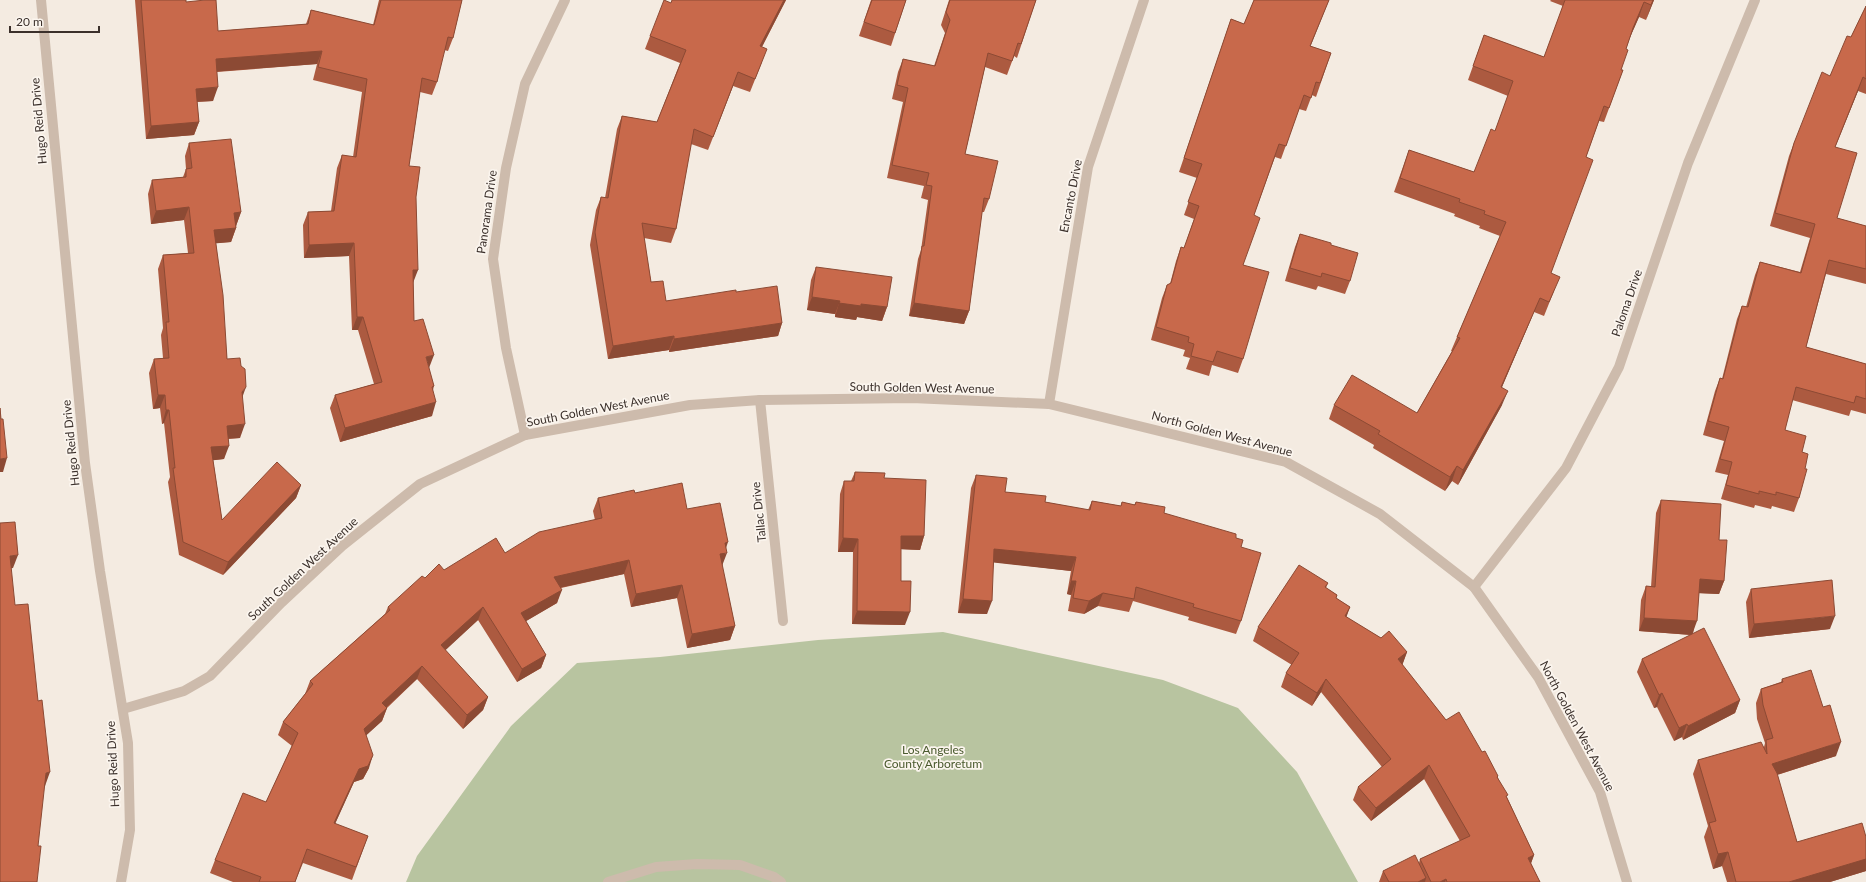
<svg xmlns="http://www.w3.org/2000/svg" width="1866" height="882" viewBox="0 0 1866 882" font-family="Lato,sans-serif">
  <rect width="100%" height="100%" fill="#f4ebe1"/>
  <polygon fill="#b8c4a0" points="943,632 1163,680 1238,708 1297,772 1358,882 406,882 417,856 511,726 577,663 660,657 818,640"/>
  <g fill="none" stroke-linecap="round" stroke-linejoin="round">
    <g stroke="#cdbbac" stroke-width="10">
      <polyline points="41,0 85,463 100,571 128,743 130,830 121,882"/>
      <polyline points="760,400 783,621"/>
      <polyline points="1049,404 1088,167 1144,0"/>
      <polyline points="525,435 506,348 493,259 506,168 525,84 565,0"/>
      <polyline points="1474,587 1566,468 1619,367 1688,163 1755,0"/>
      <polyline points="123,709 184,691 210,676 281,603 342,546 420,484 525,435 690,405 760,400 912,398 1049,404 1286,462 1380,514 1474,587 1538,677 1600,792 1627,882"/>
      <polyline points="608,882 656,867 697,864 740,865 774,877 781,882"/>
    </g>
  </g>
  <g fill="#ac5a40">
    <polygon points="135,0 186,0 186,2 218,31 306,24 311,10 373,25 379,0 462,0 453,38 448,51 444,50 437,82 432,95 420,92 409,166 416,197 413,283 414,321 434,386 433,390 432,416 340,442 330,408 335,395 374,384 358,330 352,330 349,256 304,258 303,225 308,212 331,211 337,168 342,155 353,157 362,92 313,80 317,64 217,72 213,101 197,102 199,122 194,135 146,139"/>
    <polygon points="786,0 762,47 762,62 750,92 733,86 708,150 691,144 676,229 671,243 644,238 651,282 666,301 736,292 782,323 778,336 669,352 669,350 608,359 590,245 596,210 601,197 605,198 617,129 622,116 657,122 680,63 645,49 650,36 671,3"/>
    <polygon points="871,0 906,0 891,46 859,36"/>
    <polygon points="949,0 1036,0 1017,58 1014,56 1007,75 985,67 965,154 989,199 984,212 982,212 969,311 964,324 909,316 918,259 921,250 928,200 921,198 924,186 887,178 903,102 892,99 898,72 903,59 934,66 945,33 941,25"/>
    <polygon points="1254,0 1329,0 1310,46 1331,53 1316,97 1312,95 1306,111 1299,109 1281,159 1275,157 1254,215 1243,265 1243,359 1238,373 1212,365 1209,376 1186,369 1190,358 1183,356 1185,350 1151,340 1162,298 1167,285 1170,284 1176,261 1181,247 1184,248 1194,219 1184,215 1197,178 1179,172 1231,19 1244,24"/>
    <polygon points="1551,0 1654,0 1646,20 1639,17 1630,37 1626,49 1621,70 1623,70 1604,122 1599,121 1586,157 1551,273 1554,291 1544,316 1534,312 1502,387 1502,405 1458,485 1452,481 1445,491 1373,448 1374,445 1329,419 1334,405 1417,413 1452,351 1451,351 1457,337 1500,236 1479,228 1480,226 1454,216 1455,214 1394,192 1409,150 1474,172 1495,131 1508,96 1468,80 1484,35 1544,57 1563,6 1550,1"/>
    <polygon points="1866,6 1866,94 1858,91 1835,147 1837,218 1866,226 1866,284 1826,274 1806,347 1866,364 1866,414 1851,410 1849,416 1792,400 1785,430 1802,452 1805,469 1799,498 1794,512 1772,506 1771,509 1755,505 1754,508 1721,499 1728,475 1715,472 1724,441 1703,435 1715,391 1720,378 1722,379 1737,319 1742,306 1746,307 1755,275 1760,262 1800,272 1810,238 1770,226 1789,156 1794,143 1851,37"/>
    <polygon points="189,143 241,212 236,226 236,228 231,242 216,243 227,359 242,398 240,438 228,439 224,459 213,460 222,520 301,485 296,498 223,575 179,555 168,482 170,477 164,423 162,424 160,408 153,409 149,373 154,359 163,358 161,335 163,328 158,269 163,255 188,253 184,220 151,224 148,194 152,180 183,177 186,169 185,156"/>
    <polygon points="1300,234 1331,245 1350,281 1345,294 1318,286 1316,290 1285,281 1295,247"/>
    <polygon points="816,267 887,307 882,321 857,317 856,320 835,317 835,314 807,310 811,280"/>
    <polygon points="855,472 884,478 924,536 920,550 901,549 901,581 905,625 852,624 853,552 838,552 840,494 844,481 851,481"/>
    <polygon points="976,475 1005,492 1045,502 1088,510 1092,501 1121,506 1122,502 1134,505 1136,502 1164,513 1236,538 1241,547 1241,621 1236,634 1188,620 1189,617 1133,601 1129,612 1098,606 1084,614 1068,611 1071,595 1067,594 1071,571 994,562 987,614 958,613 971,488"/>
    <polygon points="635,493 687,509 726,548 722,566 735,626 730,640 687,648 677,598 631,607 624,574 561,588 557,603 526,621 546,655 541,668 517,682 478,620 445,650 488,697 483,710 463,729 417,679 387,708 382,721 366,735 369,768 363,779 354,782 335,824 368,836 352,880 303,863 295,882 233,882 210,873 215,860 266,802 292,746 278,735 283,722 305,694 310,681 385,614 388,607 425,578 444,570 505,553 595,520 593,511 598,498"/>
    <polygon points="1661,500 1719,540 1724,581 1719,594 1699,593 1693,634 1740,700 1735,713 1683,740 1682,737 1674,741 1657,707 1654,708 1637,672 1642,659 1691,635 1639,631 1641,600 1646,586 1651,587 1656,513"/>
    <polygon points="1328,583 1326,588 1337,595 1336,598 1350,607 1346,617 1381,638 1407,652 1402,665 1446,720 1482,752 1498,776 1498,778 1534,855 1531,863 1540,882 1379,882 1383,871 1419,863 1420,859 1460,841 1424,779 1371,821 1353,800 1358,787 1382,767 1321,692 1312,706 1281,687 1286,673 1292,665 1253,641 1258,627"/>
    <polygon points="1751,589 1830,629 1749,638 1746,602"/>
    <polygon points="1782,679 1836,756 1777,775 1797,842 1866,837 1866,871 1830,882 1727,882 1722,866 1713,869 1704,837 1708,826 1693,774 1698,760 1764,747 1765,743 1757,719 1756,703 1761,689 1781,682"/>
  </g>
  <g fill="#8c4a34">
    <polygon points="784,0 786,0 755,60 760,46"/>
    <polygon points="1329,0 1305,60 1310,46"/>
    <polygon points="1653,0 1654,0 1646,20 1651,5"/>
    <polygon points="1644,2 1639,17 1628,42 1633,28"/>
    <polygon points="322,51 317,64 211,72 216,59"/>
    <polygon points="738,72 733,86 708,150"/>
    <polygon points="1863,77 1858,91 1830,160 1835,147"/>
    <polygon points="218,87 213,101 191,102 196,89"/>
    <polygon points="199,122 194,135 146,139 151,126"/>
    <polygon points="189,207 184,220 151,224 156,211"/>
    <polygon points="241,212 236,226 229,226 234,213"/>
    <polygon points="236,228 231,242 209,244 214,230"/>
    <polygon points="354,243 349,256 304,258 309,245"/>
    <polygon points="413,270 418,270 413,283"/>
    <polygon points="812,297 840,301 835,314 807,310"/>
    <polygon points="1540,298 1534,312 1496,401 1501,387"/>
    <polygon points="839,303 861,304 887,307 882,321 857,317 856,320 835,317"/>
    <polygon points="914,303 969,311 964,324 909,316"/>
    <polygon points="357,317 363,317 358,330 352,330"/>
    <polygon points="782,323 778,336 669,352 674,339"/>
    <polygon points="674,336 669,350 608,359 613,346"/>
    <polygon points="434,355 429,368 426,357"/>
    <polygon points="246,387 241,401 242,392"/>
    <polygon points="1508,391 1502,405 1458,485 1463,470"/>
    <polygon points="158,395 165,395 160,408 153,409"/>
    <polygon points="436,402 432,416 340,442 345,428"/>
    <polygon points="166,410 169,410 164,423 162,424"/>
    <polygon points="245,424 240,438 222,439 227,426"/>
    <polygon points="229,446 224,459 207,461 211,447"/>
    <polygon points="7,458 3,472 0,472 0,459"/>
    <polygon points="1457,466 1452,481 1445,491 1450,477"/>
    <polygon points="301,485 296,498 223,575 228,562"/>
    <polygon points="901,536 924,536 920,550 896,549"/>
    <polygon points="843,538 858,539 853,552 838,552"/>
    <polygon points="728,542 724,554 727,553 722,566 720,554 725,543"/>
    <polygon points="994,549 1076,557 1071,571 989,562"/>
    <polygon points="18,555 13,568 5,569 10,556"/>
    <polygon points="629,560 624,574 549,590 554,577"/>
    <polygon points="1700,579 1724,581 1719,594 1695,593"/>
    <polygon points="1071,581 1076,581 1071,595 1067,594"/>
    <polygon points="682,585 677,598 631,607 636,594"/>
    <polygon points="562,590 557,603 516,627 521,613"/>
    <polygon points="1103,593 1098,606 1084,614 1089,601"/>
    <polygon points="963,599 992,601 987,614 958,613"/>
    <polygon points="483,607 478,620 436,659 441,645"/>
    <polygon points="1350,607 1345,621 1345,616"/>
    <polygon points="857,611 910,612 905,625 852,624"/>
    <polygon points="1835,616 1830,629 1749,638 1754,624"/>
    <polygon points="1644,618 1697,621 1692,635 1639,631"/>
    <polygon points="735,626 730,640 687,648 692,634"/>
    <polygon points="1407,652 1402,666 1398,659"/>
    <polygon points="546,655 541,668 517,682 522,669"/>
    <polygon points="422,666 417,679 377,716 382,703"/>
    <polygon points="1326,679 1321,692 1312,706 1317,693"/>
    <polygon points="1662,693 1657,707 1654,708 1659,695"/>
    <polygon points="488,697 483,710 463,729 467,715"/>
    <polygon points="1740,700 1735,713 1683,740 1688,726"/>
    <polygon points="387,708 382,721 359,742 364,729"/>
    <polygon points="1687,724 1682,737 1674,741 1679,728"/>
    <polygon points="1841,742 1836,756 1767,778 1772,764"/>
    <polygon points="373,755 369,768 363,779 354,782 329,837 334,823 359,769"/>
    <polygon points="1429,765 1424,779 1371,821 1376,808"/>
    <polygon points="50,772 45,786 41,786 46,773"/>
    <polygon points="1728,852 1722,866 1713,869 1718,854"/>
    <polygon points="1534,855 1529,869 1528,858"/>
    <polygon points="1866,859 1866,871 1830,882 1789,882"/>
    <polygon points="1426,878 1425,882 1418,882"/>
    <polygon points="1446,879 1445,882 1440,882"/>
  </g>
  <g fill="#c8694b" stroke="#8c4a34">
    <polygon points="141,0 186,0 186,2 205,0 216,0 218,31 308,24 311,10 374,25 381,0 462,0 453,38 448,37 437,82 422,78 409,166 420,167 416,197 418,270 413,270 414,321 423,319 434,355 426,357 434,386 432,387 436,402 345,428 335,395 382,382 363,317 357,317 354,243 309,245 308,212 334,211 342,155 356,157 367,79 318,67 322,51 216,59 218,87 196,89 199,122 151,126"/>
    <polygon points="664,0 671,3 672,0 784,0 760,46 767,49 755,79 738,72 713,137 694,129 676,229 642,223 651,282 663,281 666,301 736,290 736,292 777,286 782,323 674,339 674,336 613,346 595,232 601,197 608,198 622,116 657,122 686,50 650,36"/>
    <polygon points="872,0 906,0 895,33 864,22"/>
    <polygon points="950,0 1036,0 1021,44 1018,43 1012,61 988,53 965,154 998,161 989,199 984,198 969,311 914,303 922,246 924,246 932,186 926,185 929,173 892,165 908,88 897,85 903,59 935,66 950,20 946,12"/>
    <polygon points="1254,0 1329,0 1310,46 1331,53 1320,83 1316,82 1311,98 1304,95 1286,146 1279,144 1254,215 1260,218 1243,265 1269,272 1243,359 1217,351 1213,362 1191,356 1194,344 1188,342 1189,337 1156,327 1167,285 1171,283 1181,247 1184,248 1199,206 1188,202 1202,164 1184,158 1231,19 1244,24"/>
    <polygon points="1565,0 1653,0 1651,5 1644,2 1633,28 1626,49 1628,50 1621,70 1623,70 1609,108 1604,106 1586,157 1593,160 1551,273 1560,277 1549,302 1540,298 1501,387 1508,391 1463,470 1457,466 1450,477 1378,434 1380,431 1334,405 1352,375 1417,413 1460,338 1457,337 1506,222 1484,214 1485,211 1459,202 1460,199 1400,178 1409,150 1474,172 1491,129 1495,131 1513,81 1473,66 1484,35 1544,57"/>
    <polygon points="1866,6 1866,79 1863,77 1835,147 1857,153 1837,218 1866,226 1866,269 1829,260 1806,347 1866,364 1866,399 1856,396 1854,403 1796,387 1785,430 1806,436 1802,452 1808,454 1805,469 1807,469 1799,498 1776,492 1776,495 1759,491 1759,494 1726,485 1732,462 1720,459 1729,427 1708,421 1720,378 1723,379 1742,306 1748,307 1760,262 1801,273 1815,224 1775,213 1794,143 1822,72 1830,76 1847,36 1851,37"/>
    <polygon points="231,139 241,212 234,213 236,228 214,230 223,295 227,359 240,358 241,366 245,369 246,387 242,392 245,424 227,426 229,446 211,447 222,520 277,462 301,485 228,562 183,542 173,468 175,468 169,410 166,410 165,395 158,395 154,359 169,358 166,322 169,322 163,255 194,253 189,207 156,211 152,180 186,177 186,169 192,168 189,143"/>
    <polygon points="1300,234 1331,243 1331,245 1358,253 1350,281 1322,273 1321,277 1290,268"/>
    <polygon points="816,267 892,277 887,307 861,304 861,306 839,303 840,301 812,297"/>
    <polygon points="0,408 1,419 3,419 7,458 0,459"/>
    <polygon points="855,472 885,473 884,478 926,480 924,536 901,536 901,581 911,581 910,612 857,611 858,539 843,538 844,481 854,481"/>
    <polygon points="976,475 1007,478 1005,492 1046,496 1045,502 1090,510 1092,501 1121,506 1122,502 1135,505 1136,502 1165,507 1164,513 1236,534 1236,538 1243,540 1241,547 1261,553 1241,621 1193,607 1194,604 1136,587 1134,599 1103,593 1089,601 1073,598 1076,581 1071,581 1076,557 994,549 992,601 963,599"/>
    <polygon points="682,483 687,509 720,503 728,542 725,543 727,553 720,554 735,626 692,634 682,585 636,594 629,560 554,577 562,590 521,613 546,655 522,669 483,607 441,645 488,697 467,715 422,666 382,703 387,708 364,729 373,755 368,766 359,769 334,823 368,836 356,867 307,849 295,882 259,882 261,877 215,860 243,793 266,802 298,733 283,722 313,684 310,681 390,610 388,607 422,576 425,578 439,564 444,570 496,538 505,553 539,532 602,518 598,498 634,490 635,493"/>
    <polygon points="1661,500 1721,504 1719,540 1727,540 1724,581 1700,579 1697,621 1644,618 1646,586 1655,587"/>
    <polygon points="15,522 18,555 10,556 15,605 28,604 38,701 42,700 50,772 46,773 38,846 41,846 37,882 0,882 0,523"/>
    <polygon points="1299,565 1328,583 1325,587 1337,595 1336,598 1350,607 1345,616 1381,638 1389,631 1407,652 1398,659 1446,720 1459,712 1482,752 1485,751 1498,776 1497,777 1508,795 1506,796 1534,855 1528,858 1540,882 1447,882 1446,879 1440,882 1431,882 1420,859 1470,836 1429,765 1376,808 1358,787 1391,759 1326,679 1317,693 1286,673 1299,653 1258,627"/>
    <polygon points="1832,580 1835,616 1754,624 1751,589"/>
    <polygon points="1704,628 1740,700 1688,726 1687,724 1679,728 1662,693 1659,695 1642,659"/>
    <polygon points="1811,670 1823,707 1830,705 1841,742 1772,764 1777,773 1797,842 1862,823 1866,837 1866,859 1789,882 1736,882 1728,852 1718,854 1709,823 1716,821 1698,760 1761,742 1767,754 1766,740 1773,738 1763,705 1761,689 1783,682 1782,679"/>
    <polygon points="1415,855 1426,878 1418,882 1389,882 1383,871"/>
  </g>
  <g text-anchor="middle" stroke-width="3.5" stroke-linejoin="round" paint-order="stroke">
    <g font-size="12" fill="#3b302b" stroke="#fbf5ee">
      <text transform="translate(39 121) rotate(-95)" y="4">Hugo Reid Drive</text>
      <text transform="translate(1071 196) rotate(-79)" y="4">Encanto Drive</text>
      <text transform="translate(487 212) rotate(-82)" y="4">Panorama Drive</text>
      <text transform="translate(1627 303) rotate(-71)" y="4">Paloma Drive</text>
      <text transform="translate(922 388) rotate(1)" y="4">South Golden West Avenue</text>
      <text transform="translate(598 409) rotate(-11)" y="4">South Golden West Avenue</text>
      <text transform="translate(1222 434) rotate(15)" y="4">North Golden West Avenue</text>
      <text transform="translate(71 443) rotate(-96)" y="4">Hugo Reid Drive</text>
      <text transform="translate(759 512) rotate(-96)" y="4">Tallac Drive</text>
      <text transform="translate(303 569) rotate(-43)" y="4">South Golden West Avenue</text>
      <text transform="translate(1577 726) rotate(62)" y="4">North Golden West Avenue</text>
      <text transform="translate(113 764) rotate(-93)" y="4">Hugo Reid Drive</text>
    </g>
    <g font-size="12" fill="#4a5a2e" stroke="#fbf5ee">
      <text x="933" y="754">Los Angeles<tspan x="933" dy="14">County Arboretum</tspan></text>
    </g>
  </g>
  <path d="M10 26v6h89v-6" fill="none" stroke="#3b302b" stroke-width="2"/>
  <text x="16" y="26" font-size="12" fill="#3b302b" stroke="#fbf5ee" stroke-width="3" paint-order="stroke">20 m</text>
</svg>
